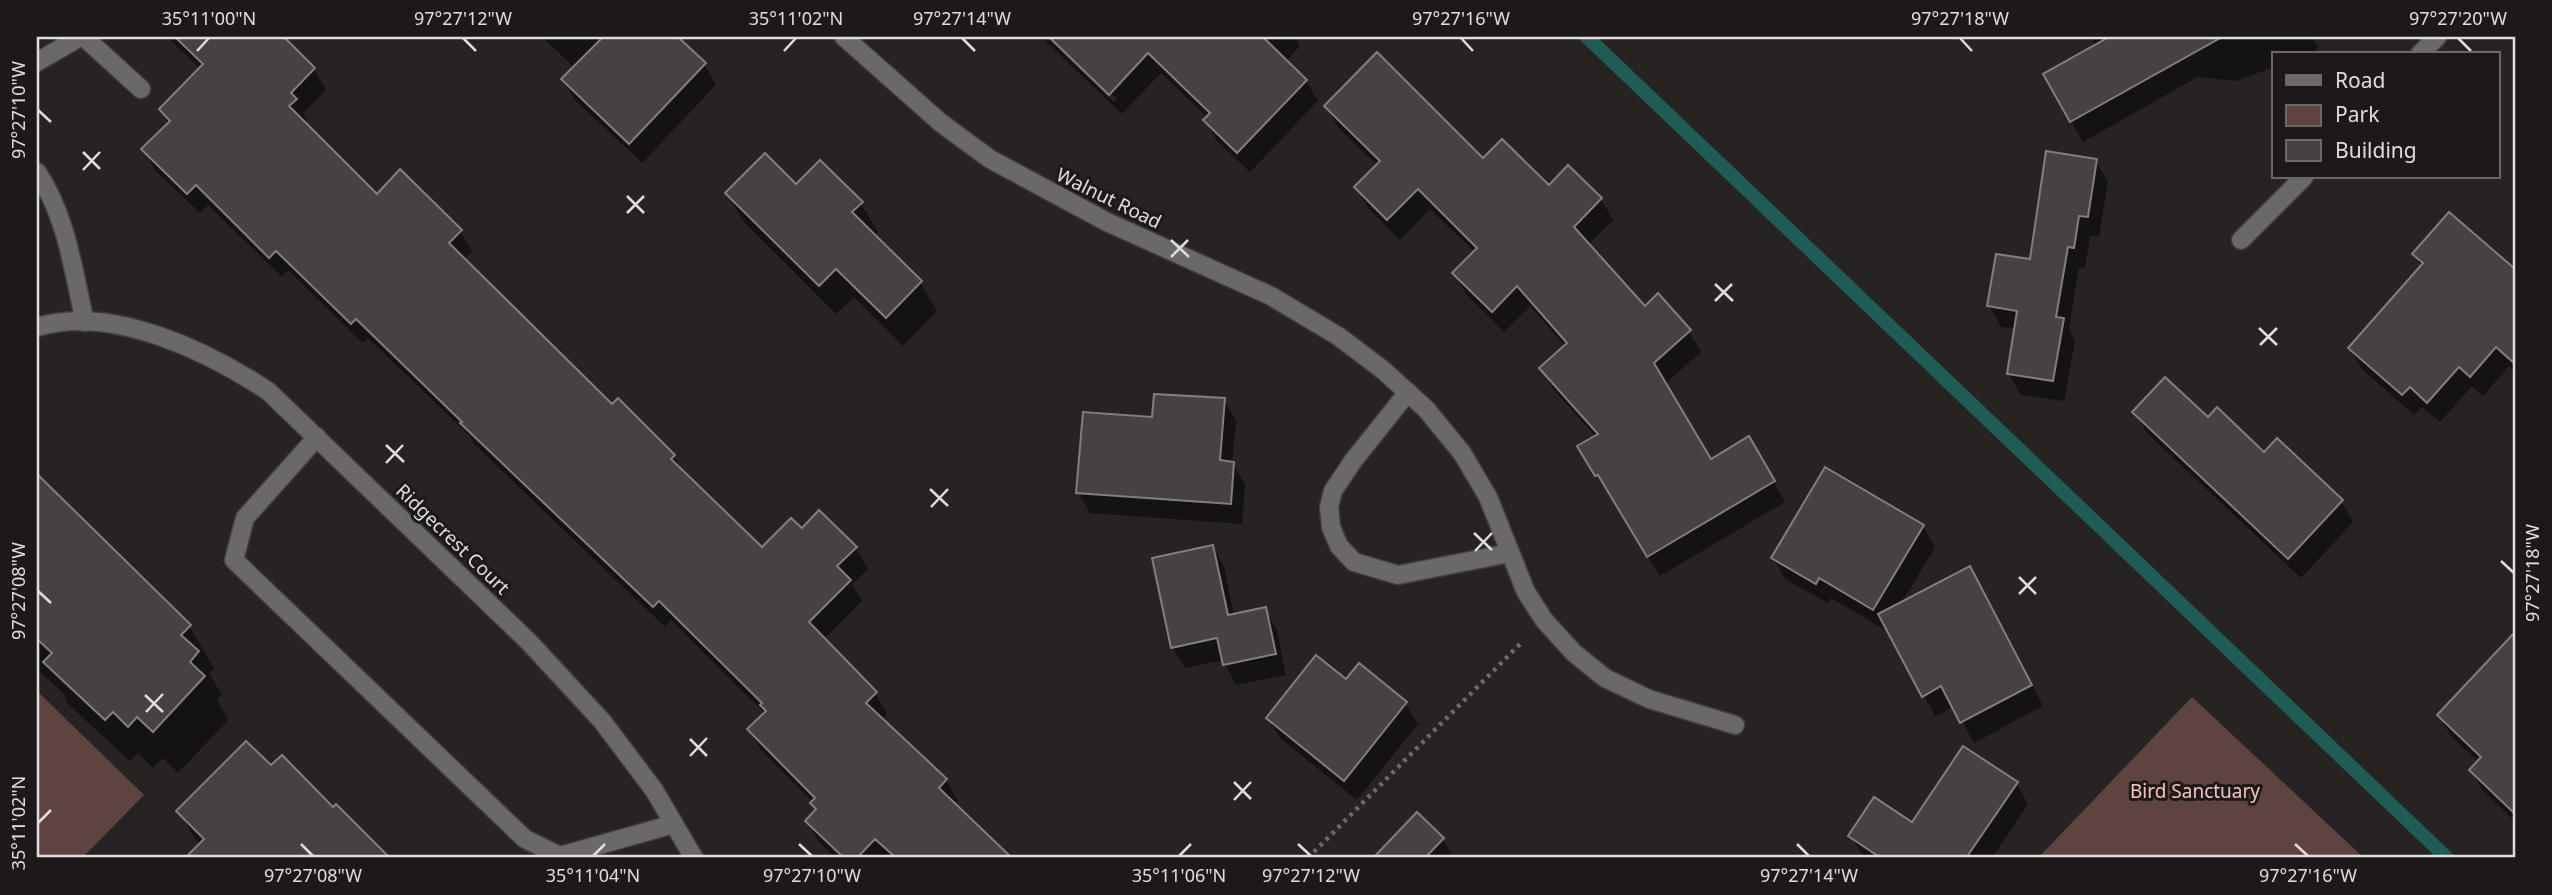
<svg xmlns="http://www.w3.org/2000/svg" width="2552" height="895" viewBox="0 0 2552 895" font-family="'Noto Sans',sans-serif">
  <rect width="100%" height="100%" fill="#262322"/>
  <g fill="#5e4441">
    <polygon points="37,691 144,795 82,858 37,858"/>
    <polygon points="2192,697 2364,858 2038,858"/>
  </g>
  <g fill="#0007">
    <polygon points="167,37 281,37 314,69 326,90 303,113 307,120 304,124 377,196 460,231 472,251 464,260 612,407 674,456 685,475 762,549 802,531 819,512 856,548 868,569 852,584 862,601 823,640 875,693 887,714 881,720 946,780 958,801 954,804 1011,858 836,858 819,842 807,821 817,812 813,802 761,750 749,730 765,713 671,620 665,627 474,444 470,436 368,338 363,343 288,270 282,277 208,205 200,213 155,170 144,149 169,124 161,110 201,69"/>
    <polygon points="542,37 627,37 633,43 639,37 676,37 704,64 716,85 642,163 575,100 563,80 575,68"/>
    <polygon points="1041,37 1046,37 1114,102 1117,99 1051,37 1295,37 1300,46 1286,61 1306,81 1318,101 1250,172 1217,141 1205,120 1208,118 1161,73 1122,114"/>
    <polygon points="2091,37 2312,37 2318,47 2312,54 2274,54 2274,67 2236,81 2198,77 2083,142 2045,75 2096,46"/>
    <polygon points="1326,106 1483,160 1549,188 1601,199 1613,220 1588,245 1645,308 1689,331 1701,352 1665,384 1710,461 1748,439 1785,502 1660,576 1579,446 1596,437 1553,389 1542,368 1566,347 1530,306 1504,332 1466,294 1454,273 1475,252 1430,209 1400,240 1368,208 1356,187 1378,166 1338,127"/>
    <polygon points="2096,161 2108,182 2099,237 2090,236 2085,268 2079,267 2069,329 2075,341 2064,401 2021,395 2009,374 2016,329 2001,327 1989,306 2031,261"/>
    <polygon points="820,163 861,204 878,232 874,236 920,282 937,311 903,346 854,297 836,314 744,222 727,194 796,186"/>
    <polygon points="2450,214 2515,271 2515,372 2509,366 2483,396 2472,386 2440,422 2422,407 2414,415 2362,369 2350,349 2422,267 2414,254"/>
    <polygon points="1224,400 1236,421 1232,463 1245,484 1242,524 1090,513 1078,492 1154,419"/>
    <polygon points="2135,412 2208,420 2341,501 2353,522 2301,578 2147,433"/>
    <polygon points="37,499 189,626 214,668 209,673 222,695 217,700 228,720 178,773 163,758 153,768 138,753 130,761 69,705 63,693 37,669"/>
    <polygon points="1923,526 1935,547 1901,604 1981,588 2043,706 1974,743 1954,707 1935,716 1887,627 1885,630 1831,598 1828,603 1785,579 1774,558"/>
    <polygon points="1213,547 1224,567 1234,615 1265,609 1277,630 1286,675 1236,685 1223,660 1185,668 1173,648 1154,559"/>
    <polygon points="2510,640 2515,645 2515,821 2483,791 2471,770 2479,762 2451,736 2439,716"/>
    <polygon points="1359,666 1406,704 1418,724 1357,800 1280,738 1268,718 1346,681"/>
    <polygon points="282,757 386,858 207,858 179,812 271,768"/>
    <polygon points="2016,783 2028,804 1992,858 1865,858 1850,836 1912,824"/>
    <polygon points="1417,815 1443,839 1453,858 1375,858"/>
  </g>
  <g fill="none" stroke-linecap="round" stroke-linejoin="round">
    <polyline stroke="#205c56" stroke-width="14" points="1587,37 2447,858"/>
  </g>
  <g fill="#464241" stroke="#837f7e" stroke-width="2">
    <polygon points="175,37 284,37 315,68 291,93 297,99 289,106 377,194 400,169 462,230 449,243 612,404 618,398 675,455 671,459 762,547 791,518 802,528 819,510 857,547 837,566 851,580 809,622 877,692 866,703 947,779 939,788 1012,858 896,858 875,839 857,858 844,858 805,821 816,809 810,803 815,798 747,729 766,711 760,705 762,703 659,601 653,607 460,423 462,422 356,319 351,324 276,251 269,258 196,185 187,194 141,149 170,121 159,109 203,64"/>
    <polygon points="603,37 678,37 706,63 629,144 561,79"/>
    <polygon points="1049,37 1263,37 1307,80 1237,153 1203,120 1210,113 1148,53 1109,95"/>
    <polygon points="2109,37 2222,37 2070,122 2043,74"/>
    <polygon points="1377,52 1483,158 1502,139 1549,185 1568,165 1602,198 1574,227 1645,306 1658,293 1691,330 1654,363 1711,459 1749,436 1775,481 1647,557 1598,475 1595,476 1577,446 1598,434 1539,368 1567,343 1517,286 1492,312 1452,273 1477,248 1418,189 1387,220 1354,187 1380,161 1324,106"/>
    <polygon points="2046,151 2097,159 2088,217 2079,216 2074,248 2068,247 2056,317 2064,318 2053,381 2007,374 2017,311 1987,306 1996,254 2030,259"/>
    <polygon points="765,153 796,184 820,160 863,202 852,212 922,281 886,318 836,269 819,286 725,193"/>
    <polygon points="2449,212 2515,269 2515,364 2496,347 2470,377 2459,367 2427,403 2410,387 2402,395 2348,348 2423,263 2412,254"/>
    <polygon points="2165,377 2208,417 2217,407 2264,452 2277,438 2343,500 2288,559 2132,412"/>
    <polygon points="1154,394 1225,398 1220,460 1234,462 1231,504 1076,493 1083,412 1152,417"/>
    <polygon points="1825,467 1924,525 1873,610 1819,578 1816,584 1771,558"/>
    <polygon points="37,474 191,625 181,635 199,651 190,662 205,676 153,732 137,717 128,727 113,712 105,720 43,662 52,653 37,639"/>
    <polygon points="1213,545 1228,615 1266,607 1276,654 1223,665 1217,638 1171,648 1152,558"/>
    <polygon points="1970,566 2032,685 1960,723 1941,686 1922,697 1878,614"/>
    <polygon points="2515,632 2515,814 2469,770 2481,757 2437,715"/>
    <polygon points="1316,655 1346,679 1359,663 1407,702 1344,781 1266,718"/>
    <polygon points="246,741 271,765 282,755 333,807 336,804 390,858 185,858 204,839 176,811"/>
    <polygon points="1963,746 2018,782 1966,858 1881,858 1848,836 1874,797 1912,822"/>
    <polygon points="1417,812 1444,838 1425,858 1373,858"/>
  </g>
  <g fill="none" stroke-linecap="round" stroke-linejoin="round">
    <g stroke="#403d3c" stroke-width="21">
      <g id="minor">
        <polyline points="84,37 141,89"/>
        <polyline points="844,37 941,123 990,159 1107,222 1271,296 1338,336 1383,370 1426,409 1462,453 1488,497 1526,592 1544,620 1574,653 1605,678 1649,699 1735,725"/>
        <polyline points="2420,54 2437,37"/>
        <polyline points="37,62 80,37"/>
        <path d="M37,172c30,45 36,98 48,150"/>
        <polyline points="2241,240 2304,177"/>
        <path d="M37,327c74,-23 170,24 231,64l261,251 73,79 52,69 40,68"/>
        <polyline points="1408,392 1353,461 1333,491 1329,507 1331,527 1339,546 1354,562 1398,575 1510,553"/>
        <polyline points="317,437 245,518 234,560 525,839 560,856 674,824"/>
      </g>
    </g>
    <polyline stroke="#6e6b6a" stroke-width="4.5" stroke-dasharray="3.5 5" stroke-linecap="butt" points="1308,858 1521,643"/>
    <use href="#minor" stroke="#6a6868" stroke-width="18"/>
  </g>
  <path fill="none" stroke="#e0dedd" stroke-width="2.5" d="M463,38l13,13M962,38l13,13M1461,38l12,13M1960,38l12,13M2458,38l13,13M197,51l12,-13M784,51l12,-13M38,110l13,12M83,152l17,17M83,170l17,-18M627,196l17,17M627,213l17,-17M1171,240l18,17M1171,257l17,-17M1715,284l18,17M1715,301l17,-17M2259,328l18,17M2260,345l17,-17M386,445l18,17M386,463l17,-18M930,489l18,17M931,507l17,-18M1474,533l18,17M1475,551l17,-18M2501,561l13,12M2019,577l17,17M38,591l13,12M2019,594l17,-17M145,695l18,17M146,712l17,-18M690,739l17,17M690,756l17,-18M1234,782l17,17M1234,800l17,-18M38,823l13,-13M301,844l12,12M799,844l13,12M1298,844l13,12M1797,844l12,12M2295,844l13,12M593,856l12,-12M1179,856l12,-12"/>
  <g text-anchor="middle" stroke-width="6" stroke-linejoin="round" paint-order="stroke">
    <g font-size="19" fill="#e0dedd" stroke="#1d1919">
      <text transform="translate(1109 198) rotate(26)" y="7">Walnut Road</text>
      <text transform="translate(453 539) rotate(44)" y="7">Ridgecrest Court</text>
    </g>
    <g font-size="19" fill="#f5c5c0" stroke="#1d1919">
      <text x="2195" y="798">Bird Sanctuary</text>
    </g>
  </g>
  <rect width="2552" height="895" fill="none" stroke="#1d1919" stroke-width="77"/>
  <rect x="2272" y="52" width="228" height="126" fill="#1d1919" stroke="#6b6867" stroke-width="2"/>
  <rect x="2286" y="75" width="35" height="10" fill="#6a6868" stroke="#6b6867" stroke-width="2"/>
  <text x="2335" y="88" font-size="21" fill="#e0dedd">Road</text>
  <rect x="2286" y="105" width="35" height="21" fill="#5e4441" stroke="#6b6867" stroke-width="2"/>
  <text x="2335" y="122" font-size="21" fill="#e0dedd">Park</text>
  <rect x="2286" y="140" width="35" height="21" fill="#464241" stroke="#6b6867" stroke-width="2"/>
  <text x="2335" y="158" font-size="21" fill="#e0dedd">Building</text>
  <rect x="38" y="38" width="2476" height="818" fill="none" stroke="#e0dedd" stroke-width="2.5"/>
  <g font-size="18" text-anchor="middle" fill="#e0dedd">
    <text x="209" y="25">35°11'00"N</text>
    <text x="463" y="25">97°27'12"W</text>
    <text x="796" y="25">35°11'02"N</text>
    <text x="962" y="25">97°27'14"W</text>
    <text x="1461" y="25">97°27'16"W</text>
    <text x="1960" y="25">97°27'18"W</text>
    <text x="2458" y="25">97°27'20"W</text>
    <text transform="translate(19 110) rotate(-90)" y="6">97°27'10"W</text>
    <text transform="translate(2533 573) rotate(-90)" y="6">97°27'18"W</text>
    <text transform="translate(19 591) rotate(-90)" y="6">97°27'08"W</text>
    <text transform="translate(19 823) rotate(-90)" y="6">35°11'02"N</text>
    <text x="313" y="882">97°27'08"W</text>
    <text x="593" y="882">35°11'04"N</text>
    <text x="812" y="882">97°27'10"W</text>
    <text x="1179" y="882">35°11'06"N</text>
    <text x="1311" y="882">97°27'12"W</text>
    <text x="1809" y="882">97°27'14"W</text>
    <text x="2308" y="882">97°27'16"W</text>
  </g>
</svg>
